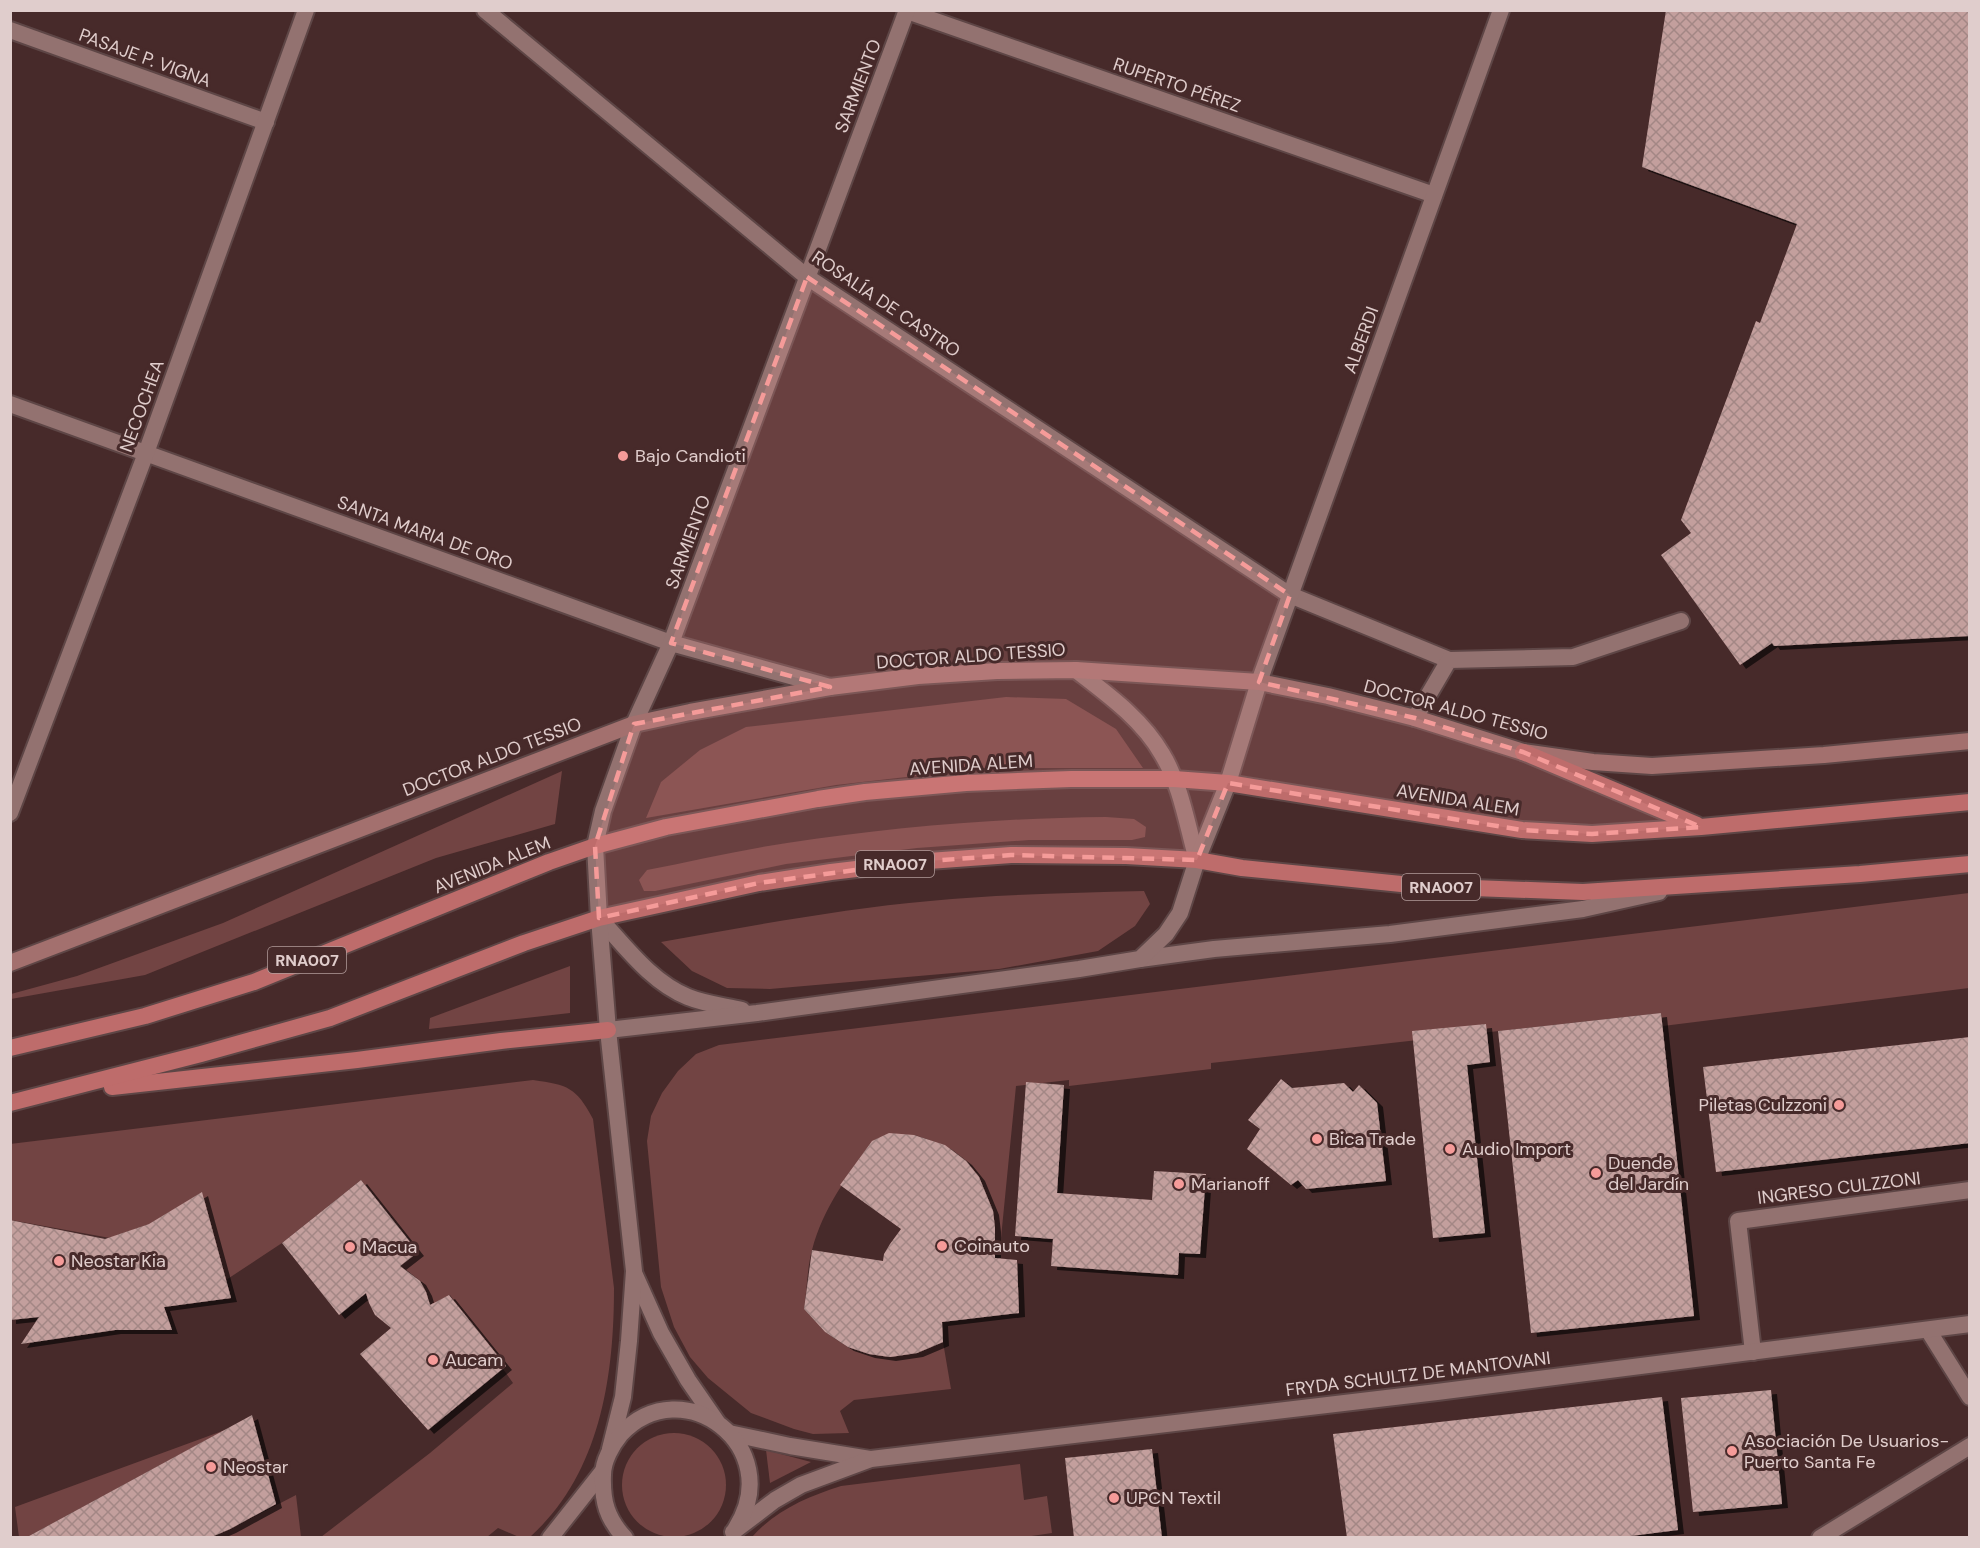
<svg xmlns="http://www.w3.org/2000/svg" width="1980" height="1548" viewBox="0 0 1980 1548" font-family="'DM Sans',sans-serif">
  <defs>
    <pattern id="building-cross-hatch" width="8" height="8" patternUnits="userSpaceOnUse" patternTransform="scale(1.5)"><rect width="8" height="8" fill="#c39f9d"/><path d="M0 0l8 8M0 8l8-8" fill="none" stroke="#a38785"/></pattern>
    <filter id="shadow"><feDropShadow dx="6" dy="4" stdDeviation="0" flood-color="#0009"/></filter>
  </defs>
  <rect width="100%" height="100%" fill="#472a2a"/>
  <g fill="#724443">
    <polygon points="1006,697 1066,699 1116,729 1143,768 985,768 836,785 646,818 661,782 700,750 746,727"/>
    <polygon points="562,771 555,824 436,858 145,975 11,999 11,994 77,976 223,923"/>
    <path d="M1106,817l28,2 12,8 -1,10 -13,3h-103l-112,8 -131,16 -131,27h-11l-5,-11 8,-10c47,-9 93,-20 140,-27 106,-16 212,-25 319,-26z"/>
    <path d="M1144,891l6,13 -15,22 -37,25 -99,18 -229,20 -43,-1 -35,-17 -31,-29c90,-16 179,-33 269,-41 71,-7 143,-8 214,-10z"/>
    <path d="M1969,893v95l-306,38 -2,-13 -450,50v6l-142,17v-6l-53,6 -16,162 -5,-1c0,-46 -16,-91 -63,-106 -6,-2 -13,-5 -18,-6 -13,0 -29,4 -41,6 -25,34 -50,67 -61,109 -5,18 -5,40 -8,59l21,23 23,15 21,7 48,-1 26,-11 8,47 -97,11 -14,11 9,22 -36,1 -19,-5 -43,-16 -43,-35 -18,-21 -16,-30 -13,-40 -14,-146 4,-25 11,-23 16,-22 18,-17 23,-9z"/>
    <polygon points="570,966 570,1013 429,1029 430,1018"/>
    <path d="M533,1080c35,5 43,7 60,39l21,169c0,90 -14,186 -84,249h-11l-21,-9 -11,9h-166l109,-84 83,-70 -63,-88 -20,10c-5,-19 -14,-29 -31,-40l19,-14 -57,-71 -79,63 -56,37 -77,-56 -39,14 -99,-18 -1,-76z"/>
    <polygon points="225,1430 29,1536 30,1537 19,1537 15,1507"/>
    <circle cx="674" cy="1485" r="52"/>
    <polygon points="766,1450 811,1462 770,1483"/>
    <path d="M1020,1464l4,36 23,-4 5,37 -34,5 -266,-1c24,-27 55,-40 89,-51z"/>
    <polygon points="296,1495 301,1537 209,1538 230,1529"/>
  </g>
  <g fill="url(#building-cross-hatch)" filter="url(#shadow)">
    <polygon points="1666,10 1970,10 1970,636 1774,646 1772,643 1740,665 1661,555 1691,533 1681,520 1756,321 1760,323 1797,224 1642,167"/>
    <polygon points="1661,1013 1694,1316 1531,1333 1498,1031"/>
    <polygon points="1486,1024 1490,1062 1467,1065 1485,1233 1433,1238 1412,1031"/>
    <polygon points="1970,1037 1970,1143 1716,1172 1703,1067"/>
    <polygon points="1281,1079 1292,1088 1344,1083 1353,1092 1359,1085 1377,1103 1386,1181 1306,1189 1298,1180 1291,1185 1247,1149 1260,1129 1248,1120"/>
    <polygon points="1026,1082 1064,1085 1057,1193 1152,1200 1154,1171 1206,1174 1200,1254 1179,1253 1178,1275 1051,1266 1053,1239 1015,1236"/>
    <polygon points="889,1133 914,1135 945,1145 966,1161 979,1177 993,1211 995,1228 995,1258 1017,1260 1019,1313 942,1322 943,1342 917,1353 890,1357 869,1354 848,1347 825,1332 804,1309 812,1250 883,1261 884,1254 890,1244 901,1229 840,1185 872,1141"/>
    <polygon points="361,1180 418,1252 400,1266 420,1281 426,1292 430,1305 449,1295 506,1366 428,1430 360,1354 391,1328 375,1315 369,1303 366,1293 339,1315 282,1243"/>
    <polygon points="202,1192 231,1298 164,1307 172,1330 115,1330 21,1344 39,1317 10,1320 10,1220 105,1239 149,1224"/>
    <polygon points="1771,1390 1782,1504 1693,1512 1681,1398"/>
    <polygon points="1662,1397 1678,1530 1615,1538 1347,1538 1333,1434"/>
    <polygon points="252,1415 276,1504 230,1529 209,1538 29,1536"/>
    <polygon points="1152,1449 1162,1538 1074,1538 1065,1458"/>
  </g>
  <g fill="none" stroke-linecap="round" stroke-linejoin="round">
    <g stroke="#5e4646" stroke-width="20">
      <g id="service">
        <polyline points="1290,595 1449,660"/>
        <polyline points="1415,718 1449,660 1573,657 1681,621"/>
        <polyline points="1753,1352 1738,1221 1970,1190"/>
      </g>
    </g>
    <g stroke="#5e4646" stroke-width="20">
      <g id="minor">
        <polyline points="485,10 807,277 1290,595"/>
        <polyline points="907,11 1434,195"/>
        <polyline points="10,30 266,122"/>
        <polyline points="10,404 671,643 830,687"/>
        <polyline points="1259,682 1501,10"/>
        <polyline points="634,724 671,643 907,10"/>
        <polyline points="10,813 146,453 306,10"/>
        <polyline points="1140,959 1214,949 1390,934 1583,909 1659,892"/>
        <polyline points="1928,1330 1970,1397"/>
        <polyline points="1820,1538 1970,1446"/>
      </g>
    </g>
    <g stroke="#5e4646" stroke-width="20">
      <g id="tertiary">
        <path d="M1076,670c31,24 66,49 86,84 19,31 25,71 35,106"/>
        <path d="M599,918c26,28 52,64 89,79 17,7 37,9 54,13"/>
        <polyline points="608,1030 757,1013 1079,969 1140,959 1166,934 1180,913 1197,860 1228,783 1259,682"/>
        <polyline points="635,1275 661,1333 688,1380 717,1422"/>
        <polyline points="729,1433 790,1446 870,1459"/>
        <polyline points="610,1449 623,1397 629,1341 634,1271 608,1030 599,918 595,846 603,811 634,724"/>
        <polyline points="733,1532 775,1500 801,1485 871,1459 1437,1392 1970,1324"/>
        <polyline points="550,1538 603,1471"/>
        <path d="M625,1538c-18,-19 -23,-37 -22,-63 0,-14 9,-30 18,-41 62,-66 166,13 115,94"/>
      </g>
    </g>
    <g stroke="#5e4646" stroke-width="20">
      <polyline id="secondary" points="10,963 634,724 690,712 830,687 918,676 997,671 1076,670 1259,682 1328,696 1415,718 1523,752 1593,762 1652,766 1824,755 1970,741"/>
    </g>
    <g stroke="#5e4646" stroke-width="20">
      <g id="trunk">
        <polyline points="1523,752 1697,825"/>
        <polyline points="10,1048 145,1016 254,982 549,862 595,846 666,827 818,799 865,792 966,783 1071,779 1174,779 1228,783 1522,830 1592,834 1701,827 1970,802"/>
        <polyline points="112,1087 357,1060 501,1041 608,1030"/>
        <polyline points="10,1103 201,1054 330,1018 524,943 599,918 759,883 831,872 915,862 1011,855 1126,856 1197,860 1242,868 1421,886 1583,892 1860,874 1970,864"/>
      </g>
    </g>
    <use href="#service" stroke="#937270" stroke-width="16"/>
    <use href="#minor" stroke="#937270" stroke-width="16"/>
    <use href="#tertiary" stroke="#937270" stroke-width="16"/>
    <use href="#secondary" stroke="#a3706e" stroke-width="16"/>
    <use href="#trunk" stroke="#be6c6b" stroke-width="16"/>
  </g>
  <path fill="#f59b99" fill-opacity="0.2" stroke="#f59b99" stroke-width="4.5" stroke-dasharray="12 8" stroke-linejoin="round" d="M807,277l483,318 -31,87 156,36 108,34 178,75 -109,7 -70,-4 -294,-47 -31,77 -186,-5 -96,7 -156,21 -160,35 -4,-72 39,-122 196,-37 -159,-44z"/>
  <g fill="#f59b99" stroke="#472a2a" stroke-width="2">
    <circle cx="623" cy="456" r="6"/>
    <circle cx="1839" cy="1105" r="6"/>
    <circle cx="1317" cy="1139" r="6"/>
    <circle cx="1450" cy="1149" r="6"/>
    <circle cx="1596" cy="1173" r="6"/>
    <circle cx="1179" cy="1184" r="6"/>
    <circle cx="942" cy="1246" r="6"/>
    <circle cx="350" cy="1247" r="6"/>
    <circle cx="59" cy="1261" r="6"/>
    <circle cx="433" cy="1360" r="6"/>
    <circle cx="1732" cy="1451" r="6"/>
    <circle cx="211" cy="1467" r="6"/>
    <circle cx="1114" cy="1498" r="6"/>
  </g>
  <g text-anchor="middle" stroke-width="6" stroke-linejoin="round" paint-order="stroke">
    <g fill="#472a2a" stroke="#b29c9b" stroke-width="1.5">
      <rect x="856" y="851" width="78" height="26" rx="4.5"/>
      <rect x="1402" y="874" width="78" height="26" rx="4.5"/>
      <rect x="268" y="947" width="78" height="26" rx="4.5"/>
    </g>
    <g font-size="16" font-weight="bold" fill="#e0cdcc">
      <text x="895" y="870">RNA007</text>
      <text x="1441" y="893">RNA007</text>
      <text x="307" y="966">RNA007</text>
    </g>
    <g font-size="18" fill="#e0cdcc" stroke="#472a2a">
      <text transform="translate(145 58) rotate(20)" y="6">PASAJE P. VIGNA</text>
      <text transform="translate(1177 85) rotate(19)" y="6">RUPERTO PÉREZ</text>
      <text transform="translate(858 86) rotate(-69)" y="6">SARMIENTO</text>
      <text transform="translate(886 304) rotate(34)" y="6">ROSALÍA DE CASTRO</text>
      <text transform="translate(1361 340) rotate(-70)" y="6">ALBERDI</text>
      <text transform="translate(142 406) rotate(-70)" y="6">NECOCHEA</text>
      <text transform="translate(425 533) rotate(20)" y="6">SANTA MARIA DE ORO</text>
      <text transform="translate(688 542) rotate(-70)" y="6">SARMIENTO</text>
      <text transform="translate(971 656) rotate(-4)" y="6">DOCTOR ALDO TESSIO</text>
      <text transform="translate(1456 710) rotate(15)" y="6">DOCTOR ALDO TESSIO</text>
      <text transform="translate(492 757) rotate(-21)" y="6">DOCTOR ALDO TESSIO</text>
      <text transform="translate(971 765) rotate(-4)" y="6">AVENIDA ALEM</text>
      <text transform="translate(1458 800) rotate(9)" y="6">AVENIDA ALEM</text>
      <text transform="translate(492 865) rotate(-22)" y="6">AVENIDA ALEM</text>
      <text transform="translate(1839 1188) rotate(-7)" y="6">INGRESO CULZZONI</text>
      <text transform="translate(1418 1374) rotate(-7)" y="6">FRYDA SCHULTZ DE MANTOVANI</text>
    </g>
    <g font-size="18" fill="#e0cdcc" stroke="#472a2a" text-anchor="start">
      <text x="635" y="462">Bajo Candioti</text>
      <text x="1827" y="1111" text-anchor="end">Piletas Culzzoni</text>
      <text x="1329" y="1145">Bica Trade</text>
      <text x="1462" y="1155">Audio Import</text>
      <text x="1608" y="1169">Duende<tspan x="1608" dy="21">del Jardín</tspan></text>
      <text x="1191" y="1190">Marianoff</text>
      <text x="954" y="1252">Coinauto</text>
      <text x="362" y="1253">Macua</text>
      <text x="71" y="1267">Neostar Kia</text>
      <text x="445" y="1366">Aucam</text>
      <text x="1744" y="1447">Asociación De Usuarios-<tspan x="1744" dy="21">Puerto Santa Fe</tspan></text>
      <text x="223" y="1473">Neostar</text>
      <text x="1126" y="1504">UPCN Textil</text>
    </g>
  </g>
  <rect width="1980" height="1548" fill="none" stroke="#e0cdcc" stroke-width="24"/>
</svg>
